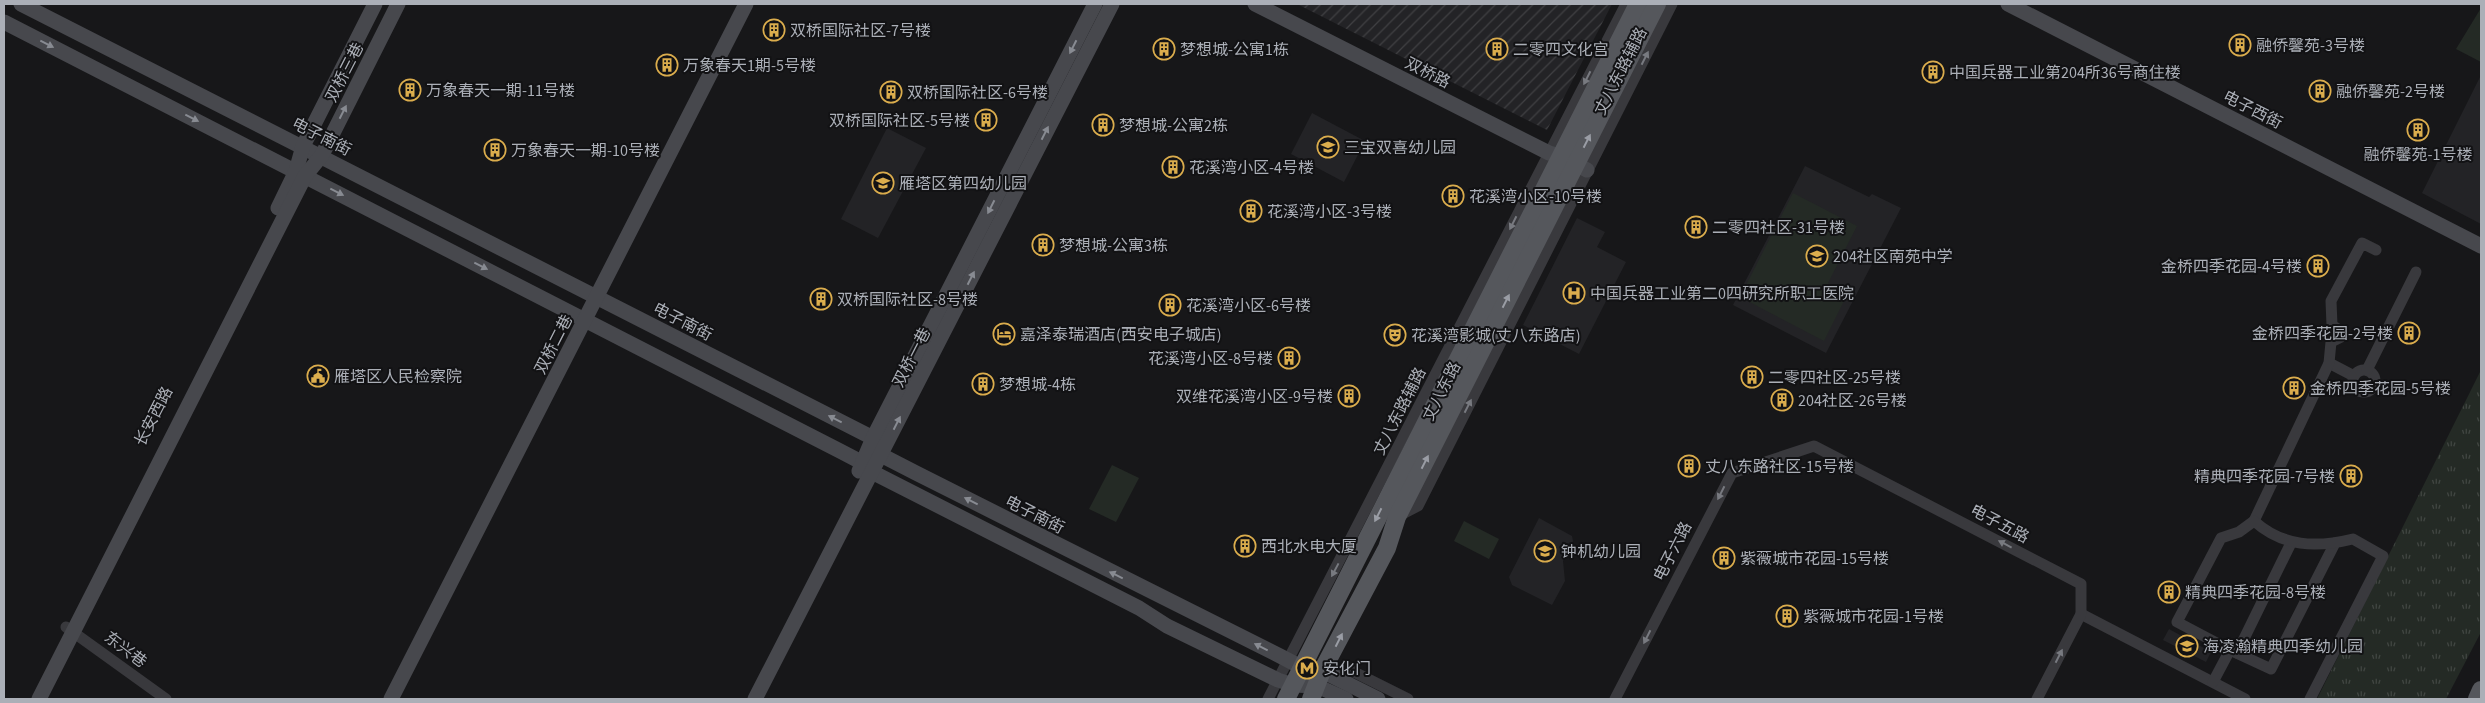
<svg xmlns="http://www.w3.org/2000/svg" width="2485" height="703" viewBox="0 0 2485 703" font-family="'Source Sans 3','Noto Sans SC',sans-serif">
  <defs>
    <pattern id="industrial-furrows" width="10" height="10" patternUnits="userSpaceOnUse" patternTransform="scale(1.25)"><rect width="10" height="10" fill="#232326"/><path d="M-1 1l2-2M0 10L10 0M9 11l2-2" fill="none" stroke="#404043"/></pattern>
    <pattern id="grass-tufts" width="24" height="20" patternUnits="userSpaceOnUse" patternTransform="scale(1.25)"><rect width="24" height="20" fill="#242a25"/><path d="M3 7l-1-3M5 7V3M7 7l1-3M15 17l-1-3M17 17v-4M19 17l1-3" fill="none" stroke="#414642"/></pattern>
  </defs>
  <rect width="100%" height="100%" fill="#171719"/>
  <g fill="#232326">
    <polygon points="2481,75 2481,224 2422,193"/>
    <polygon points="1312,113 1365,141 1344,182 1291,154"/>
    <polygon points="887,128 926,148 878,238 841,219"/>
    <polygon points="1805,166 1869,197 1872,194 1901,208 1826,353 1733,305"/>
    <polygon points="1577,218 1605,232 1597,247 1626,262 1579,354 1523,325"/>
    <polygon points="1539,518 1572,536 1573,541 1563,561 1565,581 1552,605 1512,585 1509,577"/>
    <polygon points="2169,629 2211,652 2206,662 2163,640"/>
  </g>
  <polygon fill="url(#industrial-furrows)" points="1297,4 1612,4 1547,130"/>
  <polygon fill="url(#grass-tufts)" points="2481,370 2481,632 2446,699 2317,699"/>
  <g fill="#242a25">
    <polygon points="2481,8 2481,62 2456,49"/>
    <polygon points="1793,193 1857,226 1828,283 1848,293 1824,341 1740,297"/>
    <polygon points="1112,465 1139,478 1116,522 1089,509"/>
    <polygon points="1464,521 1499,539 1489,559 1454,541"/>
  </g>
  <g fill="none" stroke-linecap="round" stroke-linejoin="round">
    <g stroke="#39393d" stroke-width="11">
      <polyline points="2329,363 2354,376"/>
      <circle cx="2364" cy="381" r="11"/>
      <polyline points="2367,370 2416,272"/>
      <polyline points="1397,517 1418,506 1672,4"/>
      <polyline points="2254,521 2329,363 2331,342 2341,337 2341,331 2332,325 2331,301 2362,243 2376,250"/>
      <polyline points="2081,614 2245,699"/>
      <polyline points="66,627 166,699"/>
      <polyline points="2230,650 2271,669 2335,543"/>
      <polyline points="2237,653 2291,543"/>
      <polyline points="1332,675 1346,668 1408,699"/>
      <path d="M2213,682l17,-32 -53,-28 44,-84 18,-6 15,-11c29,26 62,27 99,18l30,17 -73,143"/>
      <polyline points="1268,699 1626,4"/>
      <polyline points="1615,699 1732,473 1814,446 2081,584 2081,614 2037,699"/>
    </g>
    <g stroke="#47484d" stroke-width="15">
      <polyline points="21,4 873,438 881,455 916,473 1282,657 1301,667 1322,671 1378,699"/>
      <polyline points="1255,4 1549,153 1560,156 1587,170"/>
      <polyline points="2008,4 2481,246"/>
      <polyline points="4,22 842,452 863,463 870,471 1139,608 1167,626 1278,680 1293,685 1317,686 1346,699"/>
      <polyline points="278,208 296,171 303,146 375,4"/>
      <polyline points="859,471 873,438 1095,4"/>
      <polyline points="39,699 305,176 322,155 398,4"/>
      <polyline points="391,699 746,4"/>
      <polyline points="755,699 1112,4"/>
    </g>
    <g stroke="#55575c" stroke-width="18">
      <polyline points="1286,699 1638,4"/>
      <polyline points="1311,699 1322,671 1387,548 1397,517 1657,4"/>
      <polyline points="2477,699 2481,690"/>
    </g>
  </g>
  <defs><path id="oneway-solid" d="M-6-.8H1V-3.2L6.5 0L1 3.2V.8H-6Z" transform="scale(1.25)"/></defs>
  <g fill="#888b92">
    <use href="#oneway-solid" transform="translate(47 44) rotate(27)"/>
    <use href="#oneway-solid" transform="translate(1073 47) rotate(117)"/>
    <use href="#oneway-solid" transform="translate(343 112) rotate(-63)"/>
    <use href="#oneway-solid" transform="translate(192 118) rotate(27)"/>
    <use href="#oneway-solid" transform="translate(1045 133) rotate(-63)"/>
    <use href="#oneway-solid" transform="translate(337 192) rotate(27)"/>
    <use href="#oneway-solid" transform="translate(991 207) rotate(117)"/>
    <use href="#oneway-solid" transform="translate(481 266) rotate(27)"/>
    <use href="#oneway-solid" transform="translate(971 278) rotate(-63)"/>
    <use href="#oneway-solid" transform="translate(835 419) rotate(-153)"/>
    <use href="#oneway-solid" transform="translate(897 423) rotate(-63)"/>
    <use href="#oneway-solid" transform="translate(971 501) rotate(-153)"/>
    <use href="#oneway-solid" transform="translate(1116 575) rotate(-154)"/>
    <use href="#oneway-solid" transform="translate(1261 647) rotate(-153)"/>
  </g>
  <g fill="#787a80">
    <use href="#oneway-solid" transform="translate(1645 58) rotate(-63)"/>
    <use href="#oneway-solid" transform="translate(1587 78) rotate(117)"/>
    <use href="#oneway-solid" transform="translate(1513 223) rotate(117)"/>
    <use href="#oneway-solid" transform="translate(1468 406) rotate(-63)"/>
    <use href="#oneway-solid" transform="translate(1721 493) rotate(117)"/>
    <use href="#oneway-solid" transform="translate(2005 544) rotate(-152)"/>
    <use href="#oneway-solid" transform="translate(1335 570) rotate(118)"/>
    <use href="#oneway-solid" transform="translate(1647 637) rotate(117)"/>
    <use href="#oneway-solid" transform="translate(2059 656) rotate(-63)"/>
  </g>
  <g fill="#9a9da5">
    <use href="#oneway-solid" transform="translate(1587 141) rotate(-63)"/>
    <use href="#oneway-solid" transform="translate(1506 301) rotate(-63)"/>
    <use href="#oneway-solid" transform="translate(1425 462) rotate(-63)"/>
    <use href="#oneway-solid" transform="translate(1378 515) rotate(117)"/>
    <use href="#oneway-solid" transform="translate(1339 640) rotate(-63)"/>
  </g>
  <defs>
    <g id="building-ring" transform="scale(1.125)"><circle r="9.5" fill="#121214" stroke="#dbad4d" stroke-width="1.5"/><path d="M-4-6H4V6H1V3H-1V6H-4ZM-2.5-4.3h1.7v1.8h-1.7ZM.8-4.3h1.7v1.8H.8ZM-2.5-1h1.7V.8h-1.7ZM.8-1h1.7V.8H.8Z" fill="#dbad4d"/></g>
    <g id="school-ring" transform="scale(1.125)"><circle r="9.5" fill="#121214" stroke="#dbad4d" stroke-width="1.5"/><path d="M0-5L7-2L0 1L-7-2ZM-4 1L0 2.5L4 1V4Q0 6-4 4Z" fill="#dbad4d"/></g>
    <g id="hospital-ring" transform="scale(1.125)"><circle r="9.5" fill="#121214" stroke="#dbad4d" stroke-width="1.5"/><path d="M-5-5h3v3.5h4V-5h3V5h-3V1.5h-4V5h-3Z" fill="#dbad4d"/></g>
    <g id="hotel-ring" transform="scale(1.125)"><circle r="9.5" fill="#121214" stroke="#dbad4d" stroke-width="1.5"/><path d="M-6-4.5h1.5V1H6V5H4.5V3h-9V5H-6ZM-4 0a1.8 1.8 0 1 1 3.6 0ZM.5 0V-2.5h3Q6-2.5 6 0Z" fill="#dbad4d"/></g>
    <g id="theatre-ring" transform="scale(1.125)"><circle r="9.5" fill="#121214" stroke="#dbad4d" stroke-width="1.5"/><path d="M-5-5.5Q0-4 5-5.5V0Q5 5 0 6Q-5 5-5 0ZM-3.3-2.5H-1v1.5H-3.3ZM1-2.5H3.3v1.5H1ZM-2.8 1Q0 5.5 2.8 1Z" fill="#dbad4d"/></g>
    <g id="civic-ring" transform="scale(1.125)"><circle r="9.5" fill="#121214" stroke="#dbad4d" stroke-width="1.5"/><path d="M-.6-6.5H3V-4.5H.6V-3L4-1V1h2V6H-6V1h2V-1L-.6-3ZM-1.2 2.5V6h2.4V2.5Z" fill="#dbad4d"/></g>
    <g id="metro-ring" transform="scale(1.125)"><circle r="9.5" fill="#121214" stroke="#dbad4d" stroke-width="1.5"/><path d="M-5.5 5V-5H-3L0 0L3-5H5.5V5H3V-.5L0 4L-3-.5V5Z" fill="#dbad4d"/></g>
  </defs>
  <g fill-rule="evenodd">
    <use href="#building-ring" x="774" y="30"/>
    <use href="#building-ring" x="2240" y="45"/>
    <use href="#building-ring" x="1164" y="49"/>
    <use href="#building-ring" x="1497" y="49"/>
    <use href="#building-ring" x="667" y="65"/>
    <use href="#building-ring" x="1933" y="72"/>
    <use href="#building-ring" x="410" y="90"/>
    <use href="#building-ring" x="2320" y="91"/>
    <use href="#building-ring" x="891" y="92"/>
    <use href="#building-ring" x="986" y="120"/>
    <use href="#building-ring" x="1103" y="125"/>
    <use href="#building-ring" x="2418" y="130"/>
    <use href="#school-ring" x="1328" y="147"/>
    <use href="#building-ring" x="495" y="150"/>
    <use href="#building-ring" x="1173" y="167"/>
    <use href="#school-ring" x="883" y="183"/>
    <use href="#building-ring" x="1453" y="196"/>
    <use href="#building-ring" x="1251" y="211"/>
    <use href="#building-ring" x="1696" y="227"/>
    <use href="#building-ring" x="1043" y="245"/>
    <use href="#school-ring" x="1817" y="256"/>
    <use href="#building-ring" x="2318" y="266"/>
    <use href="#hospital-ring" x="1574" y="293"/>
    <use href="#building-ring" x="821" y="299"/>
    <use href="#building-ring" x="1170" y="305"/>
    <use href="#building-ring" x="2409" y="333"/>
    <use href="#hotel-ring" x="1004" y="334"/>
    <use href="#theatre-ring" x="1395" y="335"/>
    <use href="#building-ring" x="1289" y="358"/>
    <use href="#civic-ring" x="318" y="376"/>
    <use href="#building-ring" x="1752" y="377"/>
    <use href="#building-ring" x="983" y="384"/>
    <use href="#building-ring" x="2294" y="388"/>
    <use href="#building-ring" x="1349" y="396"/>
    <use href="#building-ring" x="1782" y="400"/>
    <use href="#building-ring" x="1689" y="466"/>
    <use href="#building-ring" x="2351" y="476"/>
    <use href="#building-ring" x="1245" y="546"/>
    <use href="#school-ring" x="1545" y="551"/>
    <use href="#building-ring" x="1724" y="558"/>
    <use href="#building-ring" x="2169" y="592"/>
    <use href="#building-ring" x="1787" y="616"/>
    <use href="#school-ring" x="2187" y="646"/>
    <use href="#metro-ring" x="1307" y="668"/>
  </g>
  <g text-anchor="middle" stroke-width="4" stroke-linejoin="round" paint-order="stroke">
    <g font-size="16" fill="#abafb7" stroke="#121214" text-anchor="start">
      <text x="790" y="36">双桥国际社区-7号楼</text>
      <text x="2256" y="51">融侨馨苑-3号楼</text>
      <text x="1180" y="55">梦想城-公寓1栋</text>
      <text x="1513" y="55">二零四文化宫</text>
      <text x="683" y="71">万象春天1期-5号楼</text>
      <text x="1949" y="78">中国兵器工业第204所36号商住楼</text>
      <text x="426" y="96">万象春天一期-11号楼</text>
      <text x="2336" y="97">融侨馨苑-2号楼</text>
      <text x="907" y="98">双桥国际社区-6号楼</text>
      <text x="970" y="126" text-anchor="end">双桥国际社区-5号楼</text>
      <text x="1119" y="131">梦想城-公寓2栋</text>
      <text x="1344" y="153">三宝双喜幼儿园</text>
      <text x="511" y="156">万象春天一期-10号楼</text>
      <text x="2418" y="160" text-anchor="middle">融侨馨苑-1号楼</text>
      <text x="1189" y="173">花溪湾小区-4号楼</text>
      <text x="899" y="189">雁塔区第四幼儿园</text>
      <text x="1469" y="202">花溪湾小区-10号楼</text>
      <text x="1267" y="217">花溪湾小区-3号楼</text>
      <text x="1712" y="233">二零四社区-31号楼</text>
      <text x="1059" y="251">梦想城-公寓3栋</text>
      <text x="1833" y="262">204社区南苑中学</text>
      <text x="2302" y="272" text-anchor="end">金桥四季花园-4号楼</text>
      <text x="1590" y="299">中国兵器工业第二0四研究所职工医院</text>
      <text x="837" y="305">双桥国际社区-8号楼</text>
      <text x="1186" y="311">花溪湾小区-6号楼</text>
      <text x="2393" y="339" text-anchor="end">金桥四季花园-2号楼</text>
      <text x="1020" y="340">嘉泽泰瑞酒店(西安电子城店)</text>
      <text x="1411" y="341">花溪湾影城(丈八东路店)</text>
      <text x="1273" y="364" text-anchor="end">花溪湾小区-8号楼</text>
      <text x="334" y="382">雁塔区人民检察院</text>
      <text x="1768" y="383">二零四社区-25号楼</text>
      <text x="999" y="390">梦想城-4栋</text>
      <text x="2310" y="394">金桥四季花园-5号楼</text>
      <text x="1333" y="402" text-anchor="end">双维花溪湾小区-9号楼</text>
      <text x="1798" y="406">204社区-26号楼</text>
      <text x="1705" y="472">丈八东路社区-15号楼</text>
      <text x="2335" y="482" text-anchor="end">精典四季花园-7号楼</text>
      <text x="1261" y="552">西北水电大厦</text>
      <text x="1561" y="557">钟机幼儿园</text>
      <text x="1740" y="564">紫薇城市花园-15号楼</text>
      <text x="2185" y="598">精典四季花园-8号楼</text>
      <text x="1803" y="622">紫薇城市花园-1号楼</text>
      <text x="2203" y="652">海凌瀚精典四季幼儿园</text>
      <text x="1323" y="674">安化门</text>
    </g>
    <g font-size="16" fill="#abafb7" stroke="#121214">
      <text transform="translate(1620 71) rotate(-63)" y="6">丈八东路辅路</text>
      <text transform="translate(344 72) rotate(-63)" y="6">双桥三巷</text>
      <text transform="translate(1428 72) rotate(27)" y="6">双桥路</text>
      <text transform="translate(2253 109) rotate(27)" y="6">电子西街</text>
      <text transform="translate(322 136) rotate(27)" y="6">电子南街</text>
      <text transform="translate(683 321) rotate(27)" y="6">电子南街</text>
      <text transform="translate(553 344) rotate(-63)" y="6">双桥二巷</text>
      <text transform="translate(911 357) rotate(-63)" y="6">双桥一巷</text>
      <text transform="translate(1441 391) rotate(-63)" y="6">丈八东路</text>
      <text transform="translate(1399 411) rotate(-63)" y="6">丈八东路辅路</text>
      <text transform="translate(153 416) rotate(-63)" y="6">长安西路</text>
      <text transform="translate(1035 514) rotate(27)" y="6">电子南街</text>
      <text transform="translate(2000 523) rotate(28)" y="6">电子五路</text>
      <text transform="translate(1672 551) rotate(-63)" y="6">电子六路</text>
      <text transform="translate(126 649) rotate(37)" y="6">东兴巷</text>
    </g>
  </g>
  <rect width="2485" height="703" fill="none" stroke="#abafb7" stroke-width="10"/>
</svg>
